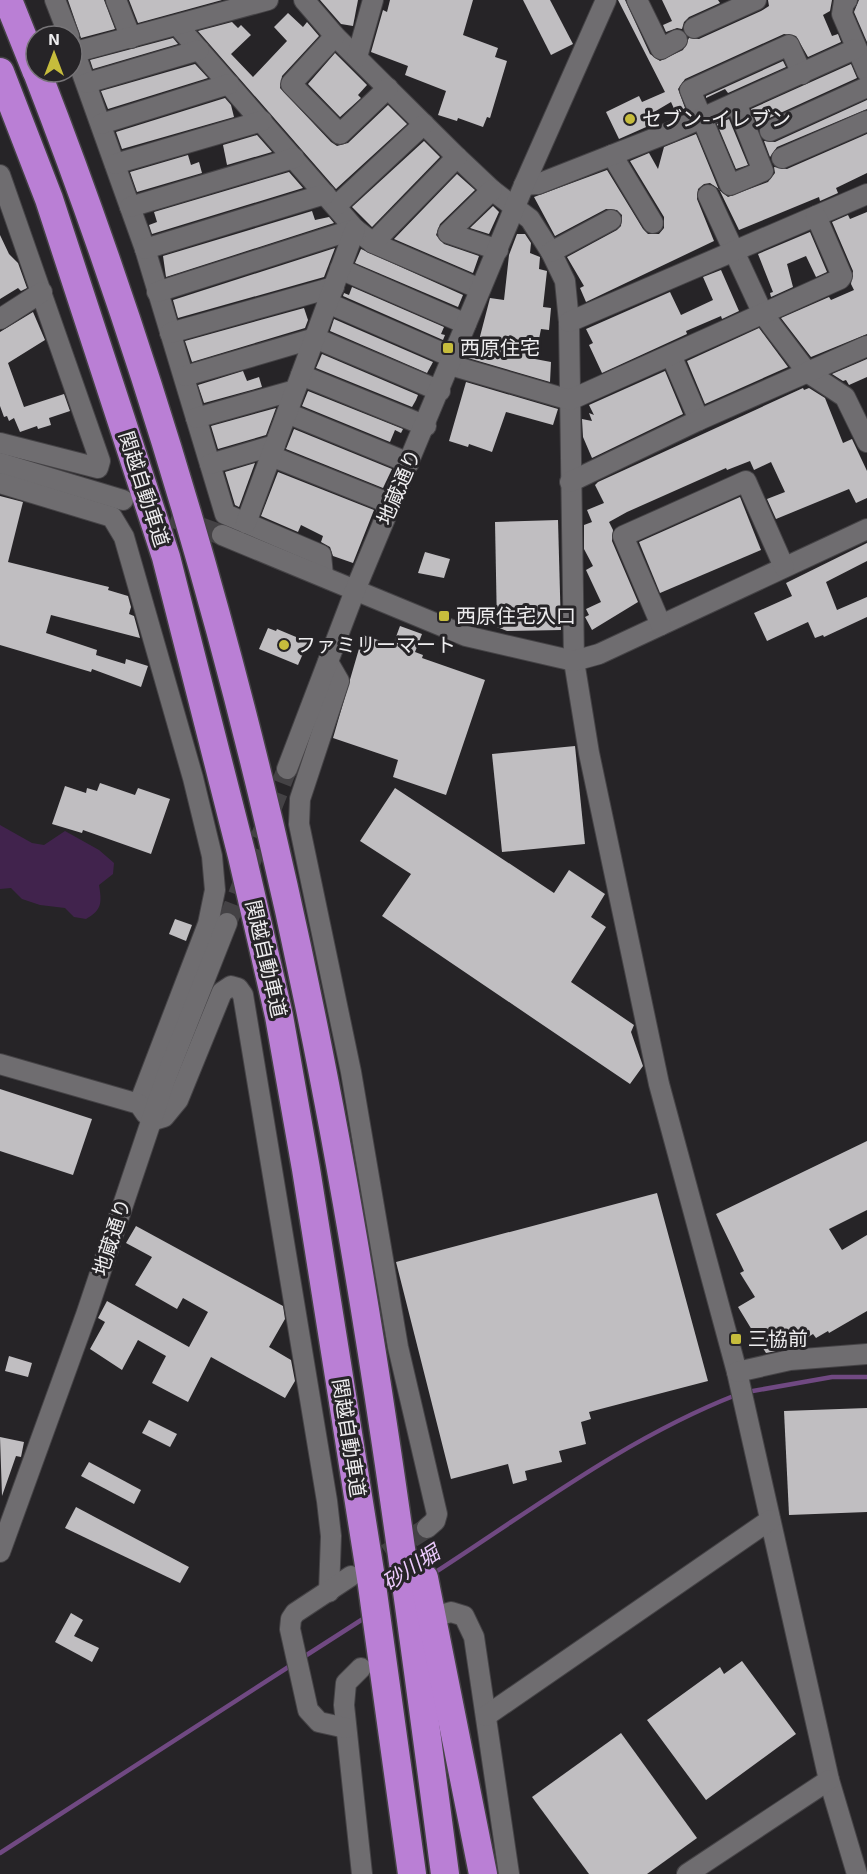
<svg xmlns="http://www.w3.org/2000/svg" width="867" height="1874" viewBox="0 0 867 1874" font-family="'Exo 2','Noto Sans JP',sans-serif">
  <rect width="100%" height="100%" fill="#262427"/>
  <path fill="#41234d" d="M0,825l32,18 12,2 21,-14 34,19 15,13 -1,11 -14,11c3,18 3,25 -13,34l-12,-2 -9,-9 -25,-3 -18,-6 -11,-11 -11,1z"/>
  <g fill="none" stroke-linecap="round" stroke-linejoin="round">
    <g stroke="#704982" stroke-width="4.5">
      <polyline points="747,1392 832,1377 867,1377"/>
      <path d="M431,1575c98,-63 195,-137 305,-180"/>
      <polyline points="302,1658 366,1617"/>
      <polyline points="0,1853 293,1664"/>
    </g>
  </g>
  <g fill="#c0bec1">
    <polygon points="68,0 104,0 115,29 81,38"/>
    <polygon points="129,0 222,0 138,23"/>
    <polygon points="320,0 358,0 353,26 341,24"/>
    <polygon points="390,0 473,0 463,35 498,48 495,57 507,61 490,118 487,117 483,127 458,118 457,121 438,115 446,91 405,75 408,66 371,52 383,10 387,12"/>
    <polygon points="523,0 550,0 573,44 551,55"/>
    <polygon points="618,0 625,0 650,54 660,61 683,50 689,38 699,39 761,11 769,6 768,0 832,0 830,11 823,15 832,36 838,34 841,42 808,57 796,36 784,34 685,79 678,89 685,108 676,113 671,102 649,115 653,124 619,139 606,112 639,96 642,102 665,92"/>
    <polygon points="662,0 718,0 720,3 689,17 684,22 682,29 677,28 666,32 663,25 672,21"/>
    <polygon points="859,0 867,0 867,42 854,12"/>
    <polygon points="288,13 303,27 307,22 319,36 282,76 280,88 331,142 337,146 348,143 388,105 407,124 336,189 198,31 232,22 238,28 241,25 251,35 231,54 253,77 287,41 274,27"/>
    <polygon points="173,38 178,44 93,69 90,60"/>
    <polygon points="335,53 367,85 358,95 361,98 340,117 308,84"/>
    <polygon points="783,61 786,67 728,93 725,89 706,98 706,96"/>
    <polygon points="195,64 208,78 108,109 101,91"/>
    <polygon points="851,64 857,78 765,120 759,128 751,109"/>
    <polygon points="225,98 231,105 234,117 122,149 116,132"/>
    <polygon points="867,100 867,109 777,147 770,157 764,141 775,142"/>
    <polygon points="729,119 748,165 736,169 717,124"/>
    <polygon points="696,134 719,190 728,197 768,182 775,173 774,167 787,169 867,134 867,173 836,188 838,193 820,201 819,197 739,230 719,189 710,183 704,184 698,189 697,199 714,241 586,302 580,288 584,286 567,257 617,230 621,226 622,215 617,210 606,209 555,236 534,197 607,170 643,229 648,234 659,234 664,228 664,217 630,161 649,153 658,169 664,147"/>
    <polygon points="257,135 272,152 227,165 223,145"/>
    <polygon points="424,141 440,157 372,227 352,207"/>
    <polygon points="188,155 191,165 199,162 202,173 137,192 130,172"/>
    <polygon points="289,172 303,188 152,234 149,225 157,222 154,212"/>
    <polygon points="457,174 475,190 440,224 436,235 444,244 479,256 473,273 394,239"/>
    <polygon points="493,206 499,212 489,234 470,228"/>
    <polygon points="312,211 315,220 329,217 334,223 166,277 163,256"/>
    <polygon points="867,212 867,334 811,357 781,318 829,297 831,300 854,290 851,284 853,271 832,222 848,215 850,219"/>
    <polygon points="810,232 827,272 816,277 806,256 787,264 793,287 771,297 770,293 773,292 758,254"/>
    <polygon points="517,234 525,234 531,243 530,253 540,257 539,269 547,271 543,307 551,308 549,330 541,329 535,359 551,362 550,382 468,358 470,347 477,348 490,298 504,300 509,255"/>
    <polygon points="0,235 9,254 18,263 27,288 21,291 18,288 0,299"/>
    <polygon points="335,248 324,277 178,318 173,300"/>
    <polygon points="361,249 463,295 458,307 355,263"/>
    <polygon points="721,270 739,311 722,319 721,316 686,331 687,334 602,373 589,345 593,343 586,329 670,292 681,315 713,300 703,277"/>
    <polygon points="352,287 444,327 441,334 445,335 443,340 343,296 344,293 349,295"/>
    <polygon points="304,308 308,320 305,328 192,362 185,341"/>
    <polygon points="33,312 45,340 8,363 24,407 64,394 70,411 49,418 51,425 38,429 37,426 20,432 14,418 9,421 7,416 4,417 0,406 0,332"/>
    <polygon points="334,319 433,362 427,373 330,331"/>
    <polygon points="759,328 788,367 705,404 687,361"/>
    <polygon points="322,354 418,395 416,400 412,407 316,368"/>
    <polygon points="867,359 867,377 849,385 846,380 843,381 832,374"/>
    <polygon points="243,371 247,381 259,377 262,387 204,403 198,385"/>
    <polygon points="665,371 683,414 592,458 583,437 582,419 592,421 589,413 594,415 589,405"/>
    <polygon points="466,382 558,409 553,425 506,412 492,452 469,444 468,447 449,441"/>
    <polygon points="803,388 804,390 809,388 825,398 843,443 852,439 867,471 867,498 856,503 849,489 776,519 767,499 785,492 771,462 754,470 750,461 727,470 726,468 627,512 609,522 613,530 612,541 638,602 592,630 585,617 589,615 586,609 601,602 586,570 593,566 584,549 584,525 592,522 587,510 604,503 595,485 598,482"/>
    <polygon points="308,391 403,429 401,433 395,430 390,442 302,406"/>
    <polygon points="276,408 266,435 218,449 211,426"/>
    <polygon points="294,429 392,469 383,488 286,449"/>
    <polygon points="255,463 239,507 235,505 225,472"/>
    <polygon points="278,472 374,510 353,563 333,556 330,547 321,542 323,536 301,525 298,532 261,516"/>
    <polygon points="0,496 23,502 8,562 109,587 108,590 128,596 131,607 129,614 134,616 140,638 51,615 46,633 97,650 96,655 125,664 126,659 148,666 141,687 92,669 91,672 0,645"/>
    <polygon points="740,497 761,550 660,593 639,542"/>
    <polygon points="558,520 561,630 507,631 497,627 495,522"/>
    <polygon points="867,543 867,561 826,582 837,610 867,597 867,617 824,637 823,635 815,638 808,622 767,641 754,613 792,596 786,583"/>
    <polygon points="425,552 450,559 444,578 418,573"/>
    <polygon points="400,626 422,634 415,652 423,655 422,658 485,680 446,795 393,777 398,760 333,738 363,635 393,645"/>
    <polygon points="268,628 276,631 277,629 308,642 298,665 259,649"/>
    <polygon points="575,746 585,844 502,852 492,754"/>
    <polygon points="100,783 135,795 138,788 170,799 151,854 83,830 82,833 52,824 65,786 86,793 87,788 97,791"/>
    <polygon points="395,788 554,893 569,870 605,894 591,917 606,927 571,982 634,1025 631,1032 643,1066 630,1084 382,916 411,874 360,841"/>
    <polygon points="175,919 192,925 186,941 169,934"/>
    <polygon points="0,1089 92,1119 73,1175 0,1151"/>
    <polygon points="867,1141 867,1210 829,1229 842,1250 867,1235 867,1311 829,1333 828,1331 816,1338 813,1334 805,1339 803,1335 776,1351 766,1353 738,1307 755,1297 740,1273 744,1271 716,1214"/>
    <polygon points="657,1193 708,1381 589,1412 591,1419 581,1422 586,1444 559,1451 562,1462 525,1471 527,1480 513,1484 508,1464 451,1479 396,1262"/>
    <polygon points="136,1226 283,1306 285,1319 269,1347 291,1360 295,1381 285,1398 211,1357 188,1402 152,1383 166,1356 138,1340 122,1370 90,1349 105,1322 98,1318 107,1301 189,1347 208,1312 183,1298 177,1309 135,1285 152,1257 126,1243"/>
    <polygon points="9,1356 32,1363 28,1377 5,1371"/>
    <polygon points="867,1408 867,1512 789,1515 784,1411"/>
    <polygon points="149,1420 177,1434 170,1447 142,1433"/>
    <polygon points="0,1437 24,1442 21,1457 16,1456 2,1496"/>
    <polygon points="89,1462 141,1490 134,1504 81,1476"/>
    <polygon points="76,1507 189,1567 180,1583 65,1528"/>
    <polygon points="71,1613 83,1620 74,1636 99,1648 92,1662 55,1642"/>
    <polygon points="742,1661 796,1734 706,1800 647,1720 720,1667 724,1674"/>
    <polygon points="621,1733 697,1838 647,1874 589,1874 532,1797"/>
  </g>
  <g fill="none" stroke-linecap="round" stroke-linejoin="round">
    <g stroke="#444245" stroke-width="20" stroke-dasharray="20 10" stroke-linecap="butt">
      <polyline points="143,507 222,535"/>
      <polyline points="227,923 287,769"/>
      <polyline points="361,1570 427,1528"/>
    </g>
    <g stroke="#454346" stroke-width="22">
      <g id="minor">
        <polyline points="55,0 69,36"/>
        <polyline points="116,0 131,38"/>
        <polyline points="304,0 335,36 457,157 492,190 530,219 551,252 565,281 569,322 574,661 589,753 659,1084 737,1372 829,1780 857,1874"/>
        <polyline points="637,0 661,49 677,40"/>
        <polyline points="847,0 844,1 842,14 867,72"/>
        <polyline points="178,26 355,229 373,243 480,289"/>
        <polyline points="694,28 756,0"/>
        <polyline points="335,36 291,84 340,134 388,88"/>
        <polyline points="72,45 145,249 225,514 321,555 323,575"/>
        <polyline points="72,53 268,0"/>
        <polyline points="357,57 373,0"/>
        <polyline points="87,83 199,50"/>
        <polyline points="736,103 763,171 730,185 690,90 789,45 802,74"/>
        <polyline points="101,124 229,84"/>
        <polyline points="770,131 867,87"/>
        <polyline points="612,155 653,223"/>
        <polyline points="782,158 867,121"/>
        <polyline points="115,164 262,121"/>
        <polyline points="0,175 100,461 98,468 0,443"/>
        <polyline points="524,185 538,184 673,131 855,49"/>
        <polyline points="492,190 448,233 498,250"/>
        <polyline points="708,195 763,314 807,372 845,397 867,442"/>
        <polyline points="336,206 424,124"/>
        <polyline points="130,207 294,158"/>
        <polyline points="373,243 457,157"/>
        <polyline points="145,249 325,194"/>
        <polyline points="551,252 611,220"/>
        <polyline points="340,269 466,324"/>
        <polyline points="157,292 355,229"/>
        <polyline points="328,303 454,358"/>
        <polyline points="0,319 42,292"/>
        <polyline points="569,322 867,194"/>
        <polyline points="170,333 334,287"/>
        <polyline points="671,355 699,420"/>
        <polyline points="450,365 570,400 840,279 842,276 816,216"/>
        <polyline points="301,375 426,426"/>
        <polyline points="185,376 315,338 440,391"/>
        <polyline points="287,413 409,463"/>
        <polyline points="196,418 295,390"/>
        <polyline points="271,456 391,504"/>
        <polyline points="0,463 123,500"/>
        <polyline points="210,464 275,445"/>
        <polyline points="570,482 699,420 867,346"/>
        <polyline points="0,483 112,517 124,537 193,778 212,856 215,890 208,924 139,1104"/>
        <polyline points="246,523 355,229"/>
        <polyline points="222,535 466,636 574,661 599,654 867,529"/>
        <polyline points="661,625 623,536 746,481 784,567"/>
        <polyline points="328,662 339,681 300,799 299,824 351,1072 398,1347 437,1514 435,1521 427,1528"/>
        <polyline points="287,769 356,588 524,185 606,0"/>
        <polyline points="0,1064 139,1104 146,1114"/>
        <polyline points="151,1121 164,1117 178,1100 222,992 231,986 238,988 243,995 327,1501 331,1536 329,1592"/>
        <polyline points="737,1372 790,1360 867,1354"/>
        <polyline points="0,1552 86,1315 165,1080 227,923"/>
        <polyline points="444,1614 451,1612 464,1616 474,1637 509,1874"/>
        <polyline points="361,1668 346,1683 344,1705 362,1874"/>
        <polyline points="486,1716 770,1520"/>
        <polyline points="346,1728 319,1722 308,1710 290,1629 291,1619 295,1613 351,1576"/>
        <polyline points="687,1874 829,1780"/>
      </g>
    </g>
    <g stroke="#454346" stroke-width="31">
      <g id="highway">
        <polyline points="8,0 36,70"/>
        <polyline points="0,72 49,199 166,557 242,856 279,1016 306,1169 371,1578 412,1874"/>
        <path d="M37,72c118,304 208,618 273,937 59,286 97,576 135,865"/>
        <polyline points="424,1578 483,1874"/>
      </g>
    </g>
    <use href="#minor" stroke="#6f6d70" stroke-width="20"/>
    <use href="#highway" stroke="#ba7fd5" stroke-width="28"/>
  </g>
  <g fill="#c6bc3c" stroke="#262427" stroke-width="2">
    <circle cx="630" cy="119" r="6"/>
    <rect x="442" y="342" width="12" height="12" rx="3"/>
    <rect x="438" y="610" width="12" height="12" rx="3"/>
    <circle cx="284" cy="645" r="6"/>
    <rect x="730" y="1333" width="12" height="12" rx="3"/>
  </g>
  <g text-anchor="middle" stroke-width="6" stroke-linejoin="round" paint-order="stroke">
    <g font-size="20" fill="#eeedef" stroke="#262427" text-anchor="start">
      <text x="642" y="126">セブン-イレブン</text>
      <text x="460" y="355">西原住宅</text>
      <text x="456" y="623">西原住宅入口</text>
      <text x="296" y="652">ファミリーマート</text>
      <text x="748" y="1346">三協前</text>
    </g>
    <g font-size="20" fill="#eeedef" stroke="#262427">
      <text transform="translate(399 487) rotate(-67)" y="7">地蔵通り</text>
      <text transform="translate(144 489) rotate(72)" y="7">関越自動車道</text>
      <text transform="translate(266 959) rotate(77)" y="7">関越自動車道</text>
      <text transform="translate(112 1237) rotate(-72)" y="7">地蔵通り</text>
      <text transform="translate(349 1438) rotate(81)" y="7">関越自動車道</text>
    </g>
    <g font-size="21" font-style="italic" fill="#edcbfe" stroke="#262427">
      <text transform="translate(411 1568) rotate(-33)" y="7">砂川堀</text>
    </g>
  </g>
  <g transform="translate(54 54)"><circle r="28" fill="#262427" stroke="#767477" stroke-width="1.5"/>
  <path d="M0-4.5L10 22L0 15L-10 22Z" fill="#c6bc3c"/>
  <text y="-9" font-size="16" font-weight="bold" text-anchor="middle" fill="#eeedef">N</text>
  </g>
</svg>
